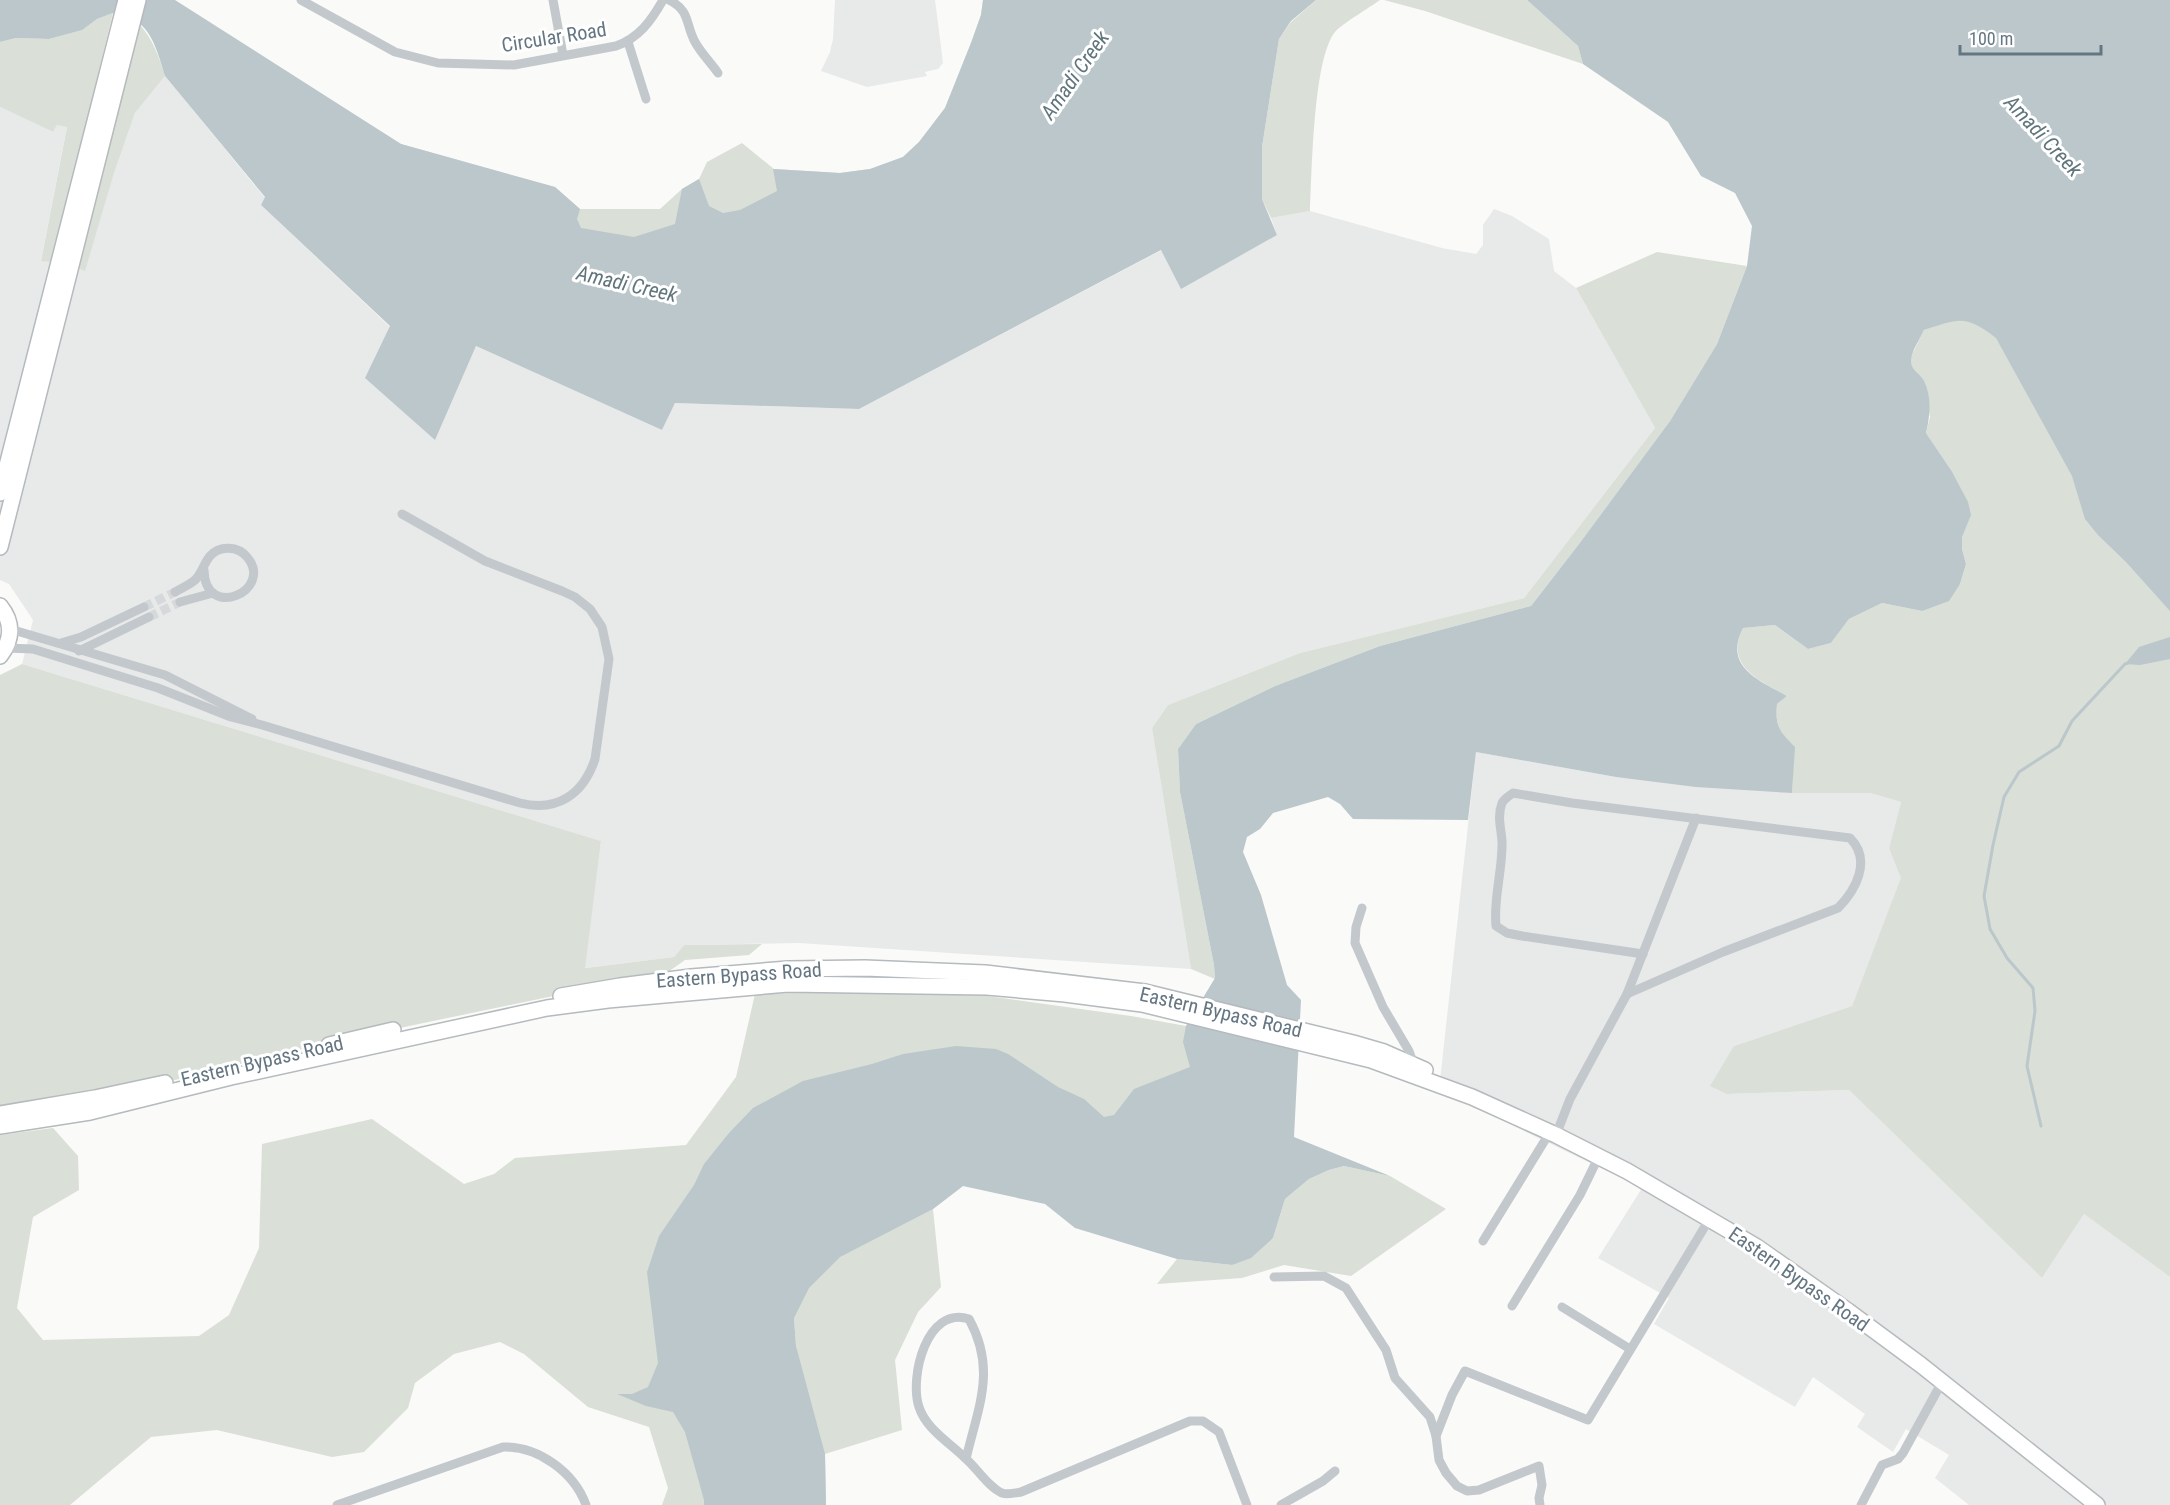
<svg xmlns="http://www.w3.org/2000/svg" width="2170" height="1505" viewBox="0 0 2170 1505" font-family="'Roboto Condensed',sans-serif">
  <rect width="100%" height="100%" fill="#fafaf8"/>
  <g fill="#e8e9e9">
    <polygon points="835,0 935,0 943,63 938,69 925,72 927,76 867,87 821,71 830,52 833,39"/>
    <polygon points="165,76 265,198 261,205 390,327 434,439 476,346 662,430 675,403 859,409 1162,250 1181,288 1277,235 1271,218 1310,211 1442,248 1476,254 1483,245 1483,225 1494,209 1512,216 1549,239 1554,271 1576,288 1655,428 1524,598 1300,653 1168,705 1152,728 1191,969 799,943 684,945 674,957 584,968 601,841 22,664 33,620 9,584 0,580 0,107 53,132 57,125 67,126 41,260 52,262 113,176 135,113"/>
    <polygon points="1476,752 1616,777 1792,793 1870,793 1901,802 1889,848 1902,878 1852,1006 1734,1046 1728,1094 1849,1090 2042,1278 2084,1214 2170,1277 2170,1505 1969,1505 1935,1478 1949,1455 1906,1429 1893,1452 1857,1427 1865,1414 1813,1377 1795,1407 1654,1324 1669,1298 1598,1258 1642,1188 1439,1090"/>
  </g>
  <g fill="#dadfd7">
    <polygon points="983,0 1009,0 931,147 692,251 539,233 324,96 401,144 555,187 580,209 660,209 682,189 699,179 707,162 742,143 774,169 840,173 870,169 903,157 919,142 945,108 971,43 981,15"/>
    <path d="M1316,0h64c-11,8 -37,23 -45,32 -22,27 -23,141 -25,179l-39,7 -9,-19v-52l17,-108 12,-17z"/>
    <polygon points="1384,0 1527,0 1578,46 1583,64 1425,11"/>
    <polygon points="113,13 52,262 41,261 67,127 57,125 53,132 0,107 0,42 16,38 49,39 81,30 97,19"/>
    <path d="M139,24c14,15 20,33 26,52l-30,37 -22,63 -28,95 -9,-4z"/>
    <polygon points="1657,252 1747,266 1717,344 1670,421 1579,544 1531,606 1380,646 1275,686 1196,724 1178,749 1180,792 1214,965 1215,978 1212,1072 1100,1122 992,1076 686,1414 705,1500 704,1505 662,1505 668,1488 649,1427 588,1407 524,1354 500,1342 454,1354 415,1383 408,1408 364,1452 332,1457 217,1430 151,1437 70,1505 0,1505 0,1135 53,1128 78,1156 79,1190 33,1217 17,1308 43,1340 199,1336 229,1315 259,1248 262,1144 372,1119 464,1184 494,1174 515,1158 686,1145 736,1077 755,994 907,991 980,995 1131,1016 1186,1026 1215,979 1191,969 1152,728 1168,705 1300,653 1524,598 1655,428 1576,288"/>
    <path d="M1975,310l195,225v742l-86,-63 -42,64 -193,-188 -122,4 -17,-8 24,-40 118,-40 49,-128 -12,-30 12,-46 -31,-9h-78l2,-46c-15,-16 -19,-21 -17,-43l10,-8c-28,-16 -63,-30 -44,-68l32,-3 33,24 23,-6 18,-24 33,-16 40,8 38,-27 6,-20 -4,-15v-12l-11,-67 -25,-37 4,-16 -7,-37 -11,-11 -2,-10 14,-29z"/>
    <polygon points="22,664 601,841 585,968 674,957 684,945 762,944 749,955 685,960 668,972 323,1044 150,1086 0,1111 0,675"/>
    <polygon points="1344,1166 1390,1176 1446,1209 1351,1276 1284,1265 1242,1278 1157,1284 1177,1259 1232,1265 1273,1238 1285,1199 1309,1179 1329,1170"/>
    <polygon points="963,1186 933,1209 941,1287 918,1312 895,1360 902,1430 825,1454 826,1505 796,1346 794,1318 801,1258"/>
  </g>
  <g fill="#bbc7cb">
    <path d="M0,0h175l226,144 154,43 25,22 -3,10 4,9 53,9 41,-13 7,-35 17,-10 10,27 14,7 17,-3 37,-19 -4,-22 67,4 30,-4 33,-12 16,-15 26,-34 26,-65 10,-28 2,-15h333l-25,21 -12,18 -17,108v52l15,36 -96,54 -20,-39 -302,159 -184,-6 -13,27 -186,-84 -41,94 -70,-62 25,-52 -129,-121 4,-8 -100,-121c-5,-16 -11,-41 -25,-52 -7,-5 -19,-7 -27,-11l-16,6 -15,11 -33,9 -33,-1 -16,4z"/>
    <path d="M1527,0h643v611l-44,-49 -28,-27 -13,-16 -13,-43 -76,-138c-31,-24 -37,-19 -72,-8 -4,9 -13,22 -13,31 0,10 9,12 13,20 8,16 6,35 2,52l25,37 17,32 3,13 -9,22v12l4,15 -6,20 -11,17 -27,10 -40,-8 -33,16 -18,24 -23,6 -33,-24 -32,3c-20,39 16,52 44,68l-10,8c-2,22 2,27 18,43l-3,46 -96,-6 -80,-10 -140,-25 -8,68 -115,-1 -13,-15 -12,-7 -55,16 -13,16 -13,8 -4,15 18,43 26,90 14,15 -7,137 96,39 -46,-10 -15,4 -20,9 -24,20 -12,39 -22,20 -19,7 -55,-6 -102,-31 -30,-24 -82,-18 -30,23 -93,48 -31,31 -15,30 2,28 29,108 1,51h-122v-5l-19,-68 -12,-20 -27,-6 -29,-12h15l16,-7 10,-24 -11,-91 12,-36 35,-51 10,-21 25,-31 24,-25 50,-27 69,-17 31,-10 53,-8 40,3 12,5 50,33 26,12 20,18 10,-2 20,-26 56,-22 -7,-25 3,-16 29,-48 -1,-13 -34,-173 -2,-43 18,-25 79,-38 105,-40 151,-40 48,-62 91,-123 47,-77 30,-78 5,-40 -17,-33 -34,-17 -33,-54 -85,-58 -5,-18z"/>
    <polygon points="2170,637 2170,659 2140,665 2125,664 2139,647"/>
  </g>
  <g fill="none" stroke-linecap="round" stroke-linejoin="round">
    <polyline stroke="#bbc7cb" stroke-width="3" points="2041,1126 2027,1066 2035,1011 2033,988 2007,958 1990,929 1984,896 1993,845 2004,797 2019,772 2059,746 2072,721 2125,664 2128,663"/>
    <g stroke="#d5d9db" stroke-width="9" stroke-dasharray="9 4.5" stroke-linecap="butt">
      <polyline points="144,607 175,592"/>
      <polyline points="149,617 180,602"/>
    </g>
    <g stroke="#b5babe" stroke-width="18">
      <g id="primary">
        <polyline points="0,493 126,0"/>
        <polyline points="0,547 138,0"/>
        <path d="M0,606c13,16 13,33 0,50"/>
        <polyline points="561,996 620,986 691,977 788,969 865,968 985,973 1145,992 1353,1043 1384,1052 1425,1070"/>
        <polyline points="329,1045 393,1030"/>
        <polyline points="0,1114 95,1098 165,1083"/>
        <polyline points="0,1126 90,1112 231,1077 547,1008 608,1000 788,984 987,987 1065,994 1142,1004 1371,1060 1472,1097 1556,1135 1627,1171 1757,1247 1848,1311 1921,1365 2097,1505"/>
      </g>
    </g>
    <g stroke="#c3c8cc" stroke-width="9">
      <path d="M301,0l94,52 43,11 76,2 102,-19c23,-8 35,-25 47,-46"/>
      <polyline points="553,0 563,55"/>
      <path d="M669,0c22,11 16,24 26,42 6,11 16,21 23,31"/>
      <polyline points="628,42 646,99"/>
      <path d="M175,592c7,-4 14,-7 20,-12 7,-7 9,-17 15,-24 10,-11 28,-10 37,1 28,33 -42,65 -43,13"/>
      <polyline points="180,602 213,593"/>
      <polyline points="10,629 165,675 252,719"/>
      <polyline points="61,643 81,637 144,607"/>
      <path d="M6,648l27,1 125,39 73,29 31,8 258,78c37,9 63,-8 75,-44l14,-100 -7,-32 -12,-18 -15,-12 -13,-6 -77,-30 -83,-47"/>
      <polyline points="79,651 149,617"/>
      <polyline points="1362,908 1356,927 1355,943 1383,1007 1409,1051 1414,1065"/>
      <path d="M1627,994l96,-42 115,-44c18,-18 34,-48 12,-70l-278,-35 -59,-10c-4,3 -9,6 -11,10 -5,13 -1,25 0,38 1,29 -9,57 -6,85l11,7 15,3 121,18"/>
      <polyline points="1556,1135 1570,1099 1627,994 1696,818"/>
      <polyline points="1483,1241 1550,1132"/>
      <polyline points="1274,1277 1324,1276 1346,1288 1386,1350 1395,1378 1430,1417 1436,1436 1439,1460 1446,1473 1457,1486 1467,1491 1479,1490 1539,1466 1542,1485 1539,1498 1540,1505"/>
      <polyline points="1512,1306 1580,1195 1599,1156"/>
      <polyline points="1562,1307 1630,1349"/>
      <polyline points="1436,1436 1452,1395 1465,1371 1588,1420 1710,1218"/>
      <path d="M966,1459c12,-52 31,-89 3,-140 -42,-14 -60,58 -50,88 7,22 31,36 46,51 12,10 23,29 37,35 6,2 13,0 19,-1l169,-71h13l16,11 28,73"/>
      <path d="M337,1505l166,-58c35,-1 71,25 83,58"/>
      <polyline points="1281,1505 1323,1481 1335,1471"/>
      <polyline points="1861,1505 1882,1465 1898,1459 1903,1453 1942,1382"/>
    </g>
    <use href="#primary" stroke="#fff" stroke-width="15"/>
  </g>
  <g text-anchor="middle" stroke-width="6" stroke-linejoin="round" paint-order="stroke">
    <g font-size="20" fill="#657683" stroke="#fff">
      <text transform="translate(554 37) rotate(-9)" y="7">Circular Road</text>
      <text transform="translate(739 975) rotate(-4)" y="7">Eastern Bypass Road</text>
      <text transform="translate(1221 1012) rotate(13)" y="7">Eastern Bypass Road</text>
      <text transform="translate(262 1061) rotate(-13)" y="7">Eastern Bypass Road</text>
      <text transform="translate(1799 1279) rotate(35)" y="7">Eastern Bypass Road</text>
    </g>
    <g font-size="21" font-style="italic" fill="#60757c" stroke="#fff">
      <text transform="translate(1075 75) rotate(-55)" y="7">Amadi Creek</text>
      <text transform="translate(2043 136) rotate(47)" y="7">Amadi Creek</text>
      <text transform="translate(627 284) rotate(13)" y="7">Amadi Creek</text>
    </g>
  </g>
  <path d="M1960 45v9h141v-9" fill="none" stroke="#657683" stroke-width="3"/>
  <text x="1969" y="45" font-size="18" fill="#657683" stroke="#ffffff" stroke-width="4.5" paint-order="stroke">100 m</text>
</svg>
